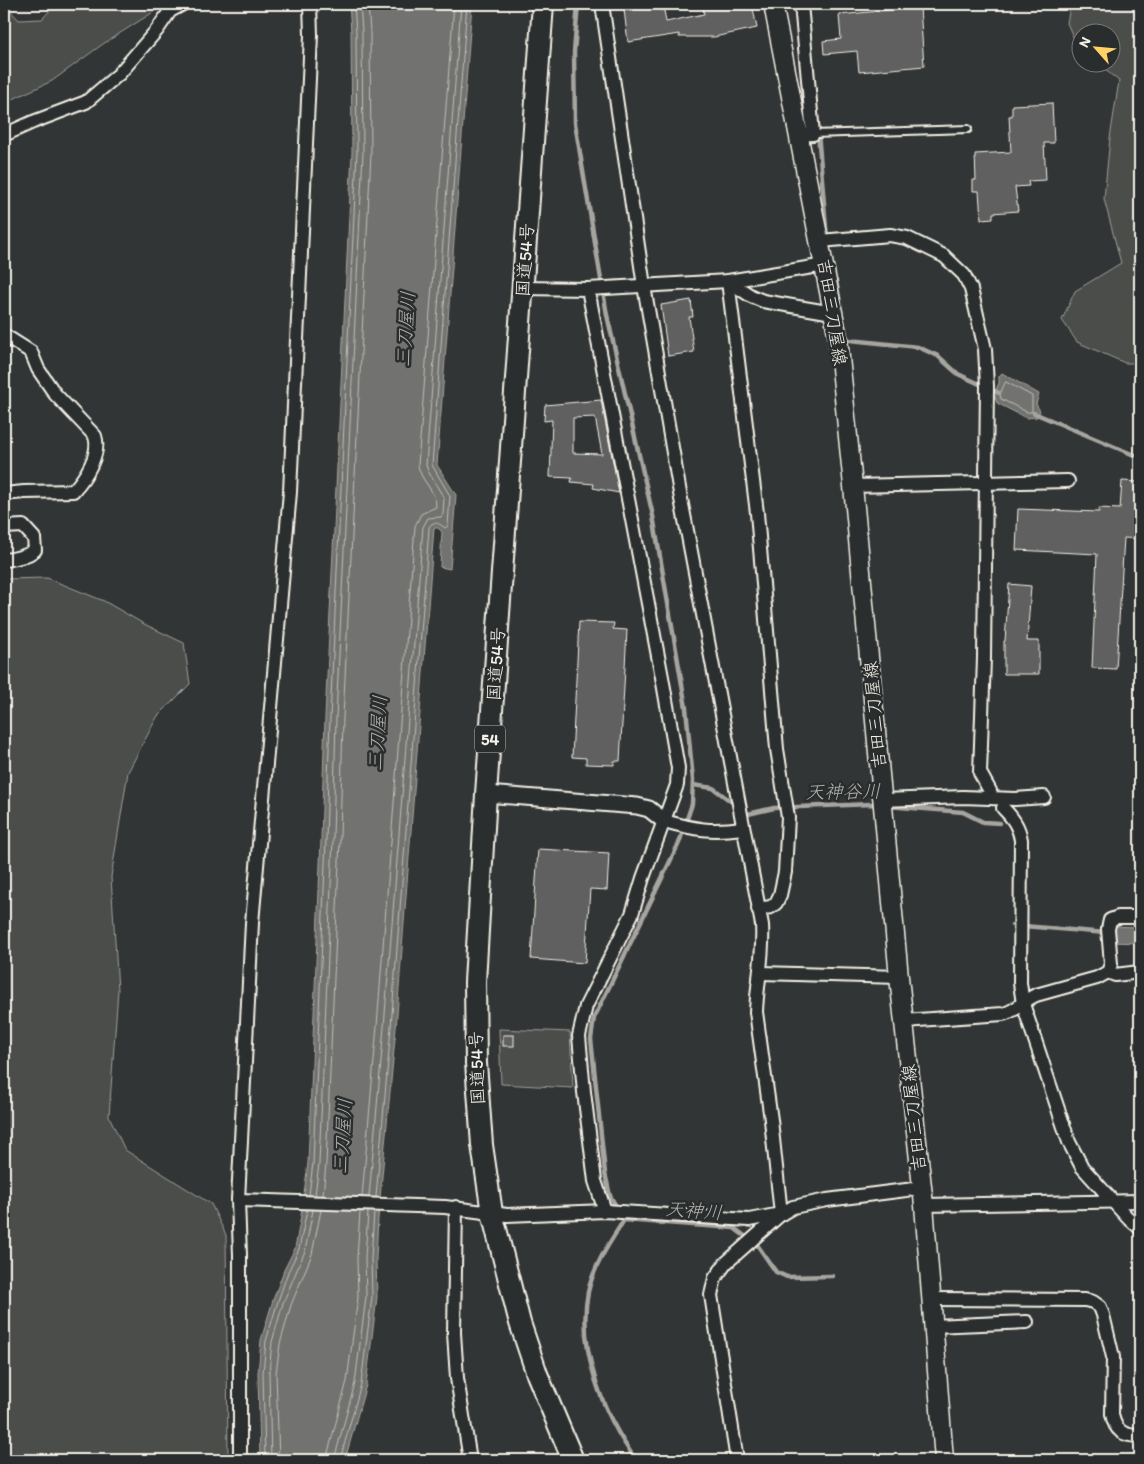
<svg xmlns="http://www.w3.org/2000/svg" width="1144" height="1464" viewBox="0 0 1144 1464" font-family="Itim,'Klee One',sans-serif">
  <rect width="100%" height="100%" fill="#323535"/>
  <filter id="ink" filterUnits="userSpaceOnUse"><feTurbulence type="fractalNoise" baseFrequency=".02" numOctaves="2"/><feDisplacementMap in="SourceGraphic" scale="10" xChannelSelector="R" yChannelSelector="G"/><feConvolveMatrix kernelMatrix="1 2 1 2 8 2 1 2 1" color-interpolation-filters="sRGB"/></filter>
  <g filter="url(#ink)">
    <g fill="#4b4d4c" stroke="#a09f9a">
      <polygon points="4,4 19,20 42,19 56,4 166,4 103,44 52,81 4,103"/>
      <polygon points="1067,4 1140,4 1140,363 1125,363 1077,342 1062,320 1075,291 1121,263 1104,199 1110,138 1119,81 1097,63 1112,62 1112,32 1082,32 1081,49 1077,46 1067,23 1070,7"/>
      <polygon points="47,578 104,601 144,624 184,643 190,684 157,717 128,772 111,877 118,990 109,1116 125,1150 211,1204 226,1235 228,1460 4,1460 4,579"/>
      <polygon points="499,1029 570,1032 573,1088 501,1084"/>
    </g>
    <g fill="#727370" stroke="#a6a5a0">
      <polygon points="349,4 472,4 437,465 456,495 450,569 440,567 442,532 438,528 434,528 396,1028 378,1219 376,1258 377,1297 366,1385 345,1460 260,1460 258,1373 261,1340 273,1300 284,1270 295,1248 301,1216 308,1163 321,839 325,718 352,152 351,32"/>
      <polygon points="1002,373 1039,394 1036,404 1040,411 1037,417 1026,418 997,403 994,394 999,383 999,376"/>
      <polygon points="1112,926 1138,927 1137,943 1111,942"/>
    </g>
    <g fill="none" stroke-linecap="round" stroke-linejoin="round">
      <g stroke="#c0bfb8" stroke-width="1">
        <polygon points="1006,382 1032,396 1032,412 1027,412 1001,399 1000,394"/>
        <polyline points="309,1195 313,1163 326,839 330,718 357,152 356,32 354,4"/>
        <polyline points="315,1195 319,1164 333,839 336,718 363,152 362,32 360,4"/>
        <polyline points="323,1195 326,1164 340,839 343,718 371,153 370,32 368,4"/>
        <path d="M362,1197l15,-171 38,-500 6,-12 15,-7c1,-16 -16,-26 -18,-42l36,-461"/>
        <polyline points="369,1197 384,1027 423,527 428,518 441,517 443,514 444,498 428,471 426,465 461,4"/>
        <path d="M376,1197l15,-170 38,-499c3,-9 11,-4 16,0l3,-2 2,-30 -18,-31 35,-461"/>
        <polyline points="265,1460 263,1373 266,1341 278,1301 288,1272 299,1249 307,1210"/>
        <polyline points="271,1460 269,1373 272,1342 283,1303 305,1251 313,1210"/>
        <polyline points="279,1460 276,1373 280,1344 291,1305 312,1254 321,1210"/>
        <polyline points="326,1460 347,1381 358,1297 357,1258 360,1212"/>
        <polyline points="334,1460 355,1383 366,1297 365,1258 368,1212"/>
        <polyline points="340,1460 361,1384 372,1297 371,1258 374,1212"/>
      </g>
      <g stroke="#a6a5a0" stroke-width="4.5">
        <polyline points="578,4 574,52 575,123 607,315 653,516 686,708 693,780 692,804 679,843 594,1018 591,1039 605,1173 610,1196 624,1220"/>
        <polyline points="818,132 827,239"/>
        <polyline points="836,281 840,303"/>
        <polyline points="844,333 848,339 850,340 918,347 938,356 958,374 999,393"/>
        <polyline points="1034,413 1134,455 1140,455"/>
        <polyline points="693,785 713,788 736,805"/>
        <polyline points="887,806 963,812 983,822 1000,823"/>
        <polyline points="744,811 748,814 774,808 872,804 879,805"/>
        <polyline points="1012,925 1106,933"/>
        <path d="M624,1220c-14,22 -30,45 -36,72 -11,56 15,123 48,168"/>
        <polyline points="624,1220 734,1228 758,1246 776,1272 787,1277 832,1276"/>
      </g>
    </g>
    <g fill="#5f605f" stroke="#f4f1e8" fill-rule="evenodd">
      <polygon points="663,4 666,22 704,14 702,4 752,4 757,28 714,37 679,37 679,34 628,42 624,10"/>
      <polygon points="920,7 924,66 859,72 857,51 824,54 823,41 841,39 839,15"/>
      <polygon points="1052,103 1054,143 1044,143 1046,180 1028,181 1029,186 1015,187 1018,211 993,213 993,218 981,219 979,191 973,191 973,180 976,180 975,154 1011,152 1009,116 1012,116 1012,105"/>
      <polygon points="691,300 693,317 689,317 694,352 668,356 661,305"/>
      <path d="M601,400l18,93 -26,-5 1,-4 -23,-2 1,-4 -22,-1 2,-57 -8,1 1,-16zM595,417l7,37 -29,-1v-35z"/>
      <polygon points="1122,481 1140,482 1140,539 1124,538 1116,669 1092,668 1097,554 1016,550 1018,509 1099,512 1099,508 1120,509"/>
      <polygon points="1009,584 1031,586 1027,641 1039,641 1039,674 1004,674 1004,641 1005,641"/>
      <polygon points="579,622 614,623 613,629 627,630 620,761 614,761 614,765 586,764 586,758 572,757"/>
      <polygon points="538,849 609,853 607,890 590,889 585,963 531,959"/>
      <rect x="503" y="1035" width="11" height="11"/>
    </g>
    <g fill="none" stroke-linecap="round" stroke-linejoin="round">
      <g stroke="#f4f1e8" stroke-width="10">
        <polyline id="service" points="813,134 968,129"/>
      </g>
      <g stroke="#f4f1e8" stroke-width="16">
        <g id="minor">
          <path d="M602,4l42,282 37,213 81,426c2,30 -5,58 -6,87l15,108 10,94"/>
          <polyline points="4,135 33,122 86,102 119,74 157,30 170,11 183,4"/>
          <polyline points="799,135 813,134 801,4"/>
          <polyline points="820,241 890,235 907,238 944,256 964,275 971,289 985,349 987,386 984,658 980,773 990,791"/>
          <polyline points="728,281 757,513 777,749 788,817 785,872 780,895 776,903 771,907 758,909"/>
          <polyline points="728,281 751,296 763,301 833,313"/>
          <polyline points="523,288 588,289 728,281 825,265"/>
          <polyline points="588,289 662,677 678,768 677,785 643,878 632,914 586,1006 579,1036 584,1092 595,1181 605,1211"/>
          <path d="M4,335l27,17 7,17 17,25 40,42c6,18 -10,42 -22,55l-49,1 -20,2"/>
          <polyline points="853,486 1068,481"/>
          <path d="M4,527l19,-1 11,12 1,12c-9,7 -20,9 -31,10"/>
          <polyline points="883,800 963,797 1015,799 1044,797"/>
          <path d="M1003,808c9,9 16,18 18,32l-1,143 3,21 46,138 13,25 45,50 13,11"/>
          <path d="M664,821c32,9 47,11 79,7"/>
          <polyline points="1108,972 1115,975 1140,972"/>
          <polyline points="761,973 899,977"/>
          <path d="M904,1021l99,-7c14,-3 21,-14 33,-19l61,-17 11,-6 3,-8 -3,-35 2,-9 8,-3h22"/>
          <polyline points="238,1200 445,1207 507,1215 605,1211 749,1220 781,1214"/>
          <polyline points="924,1205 1140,1201"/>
          <polyline points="456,1207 454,1333 457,1378 470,1460"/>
          <path d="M931,1299l154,1 8,2 7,5 3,8 10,42 -1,57c3,17 11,22 28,22"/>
          <polyline points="933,1326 1027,1322"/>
          <polyline points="240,1460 240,1255 238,1200 252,923 290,492 311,35 310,4"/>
          <polyline points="737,1460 711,1295 715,1278 726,1263 781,1214 793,1207 827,1200 922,1188"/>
        </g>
      </g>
      <g stroke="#f4f1e8" stroke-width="19">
        <polyline id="tertiary" points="486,794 637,806 649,809 664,821"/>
      </g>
      <g stroke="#f4f1e8" stroke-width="21">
        <polyline id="secondary" points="773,4 838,338 853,486 899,977 924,1205 944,1460"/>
      </g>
      <g stroke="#f4f1e8" stroke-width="24">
        <polyline id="trunk" points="543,4 486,794 475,982 476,1063 482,1145 492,1213 520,1323 537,1374 573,1460"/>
      </g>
      <use href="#service" stroke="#2a2d2e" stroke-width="6"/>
      <use href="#minor" stroke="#2a2d2e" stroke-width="12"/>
      <use href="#tertiary" stroke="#2a2d2e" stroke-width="15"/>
      <use href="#secondary" stroke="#2a2d2e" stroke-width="18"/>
      <use href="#trunk" stroke="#2a2d2e" stroke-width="20"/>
    </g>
  </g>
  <g text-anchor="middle" stroke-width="5" stroke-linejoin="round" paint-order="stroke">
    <rect fill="#2a2d2e" stroke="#b7b6b0" stroke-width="1" x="475" y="725.5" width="30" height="27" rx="4"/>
    <g font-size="16" font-weight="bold" fill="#f4f1e8">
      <text x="490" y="745">54</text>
    </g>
    <g font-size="18" fill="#f4f1e8" stroke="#2a2d2e">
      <text transform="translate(525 260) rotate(-86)" y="6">国道54号</text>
      <text transform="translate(832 312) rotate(81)" y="6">吉田三刀屋線</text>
      <text transform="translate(496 664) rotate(-86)" y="6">国道54号</text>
      <text transform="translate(875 715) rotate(-95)" y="6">吉田三刀屋線</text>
      <text transform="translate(477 1068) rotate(-92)" y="6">国道54号</text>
      <text transform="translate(914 1118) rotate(-96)" y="6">吉田三刀屋線</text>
    </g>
    <g font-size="19" font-style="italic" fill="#b3b2ac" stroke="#2a2d2e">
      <text transform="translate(405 329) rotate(-86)" y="7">三刀屋川</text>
      <text transform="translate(377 733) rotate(-86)" y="7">三刀屋川</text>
      <text transform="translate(843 791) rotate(-1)" y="7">天神谷川</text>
      <text transform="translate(342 1136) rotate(-86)" y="7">三刀屋川</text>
      <text transform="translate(694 1210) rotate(4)" y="7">天神川</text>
    </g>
  </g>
  <rect width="1144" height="1464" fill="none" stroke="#2a2d2e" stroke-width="20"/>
  <rect x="10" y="10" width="1124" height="1444" fill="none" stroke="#f4f1e8" stroke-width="2" filter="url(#ink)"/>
  <g transform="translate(1096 48) rotate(297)"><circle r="24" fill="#2a2d2e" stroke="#7b7b78"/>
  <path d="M0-4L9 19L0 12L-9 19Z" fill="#ffd166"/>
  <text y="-8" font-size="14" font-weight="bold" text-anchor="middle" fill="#f4f1e8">N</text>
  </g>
</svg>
